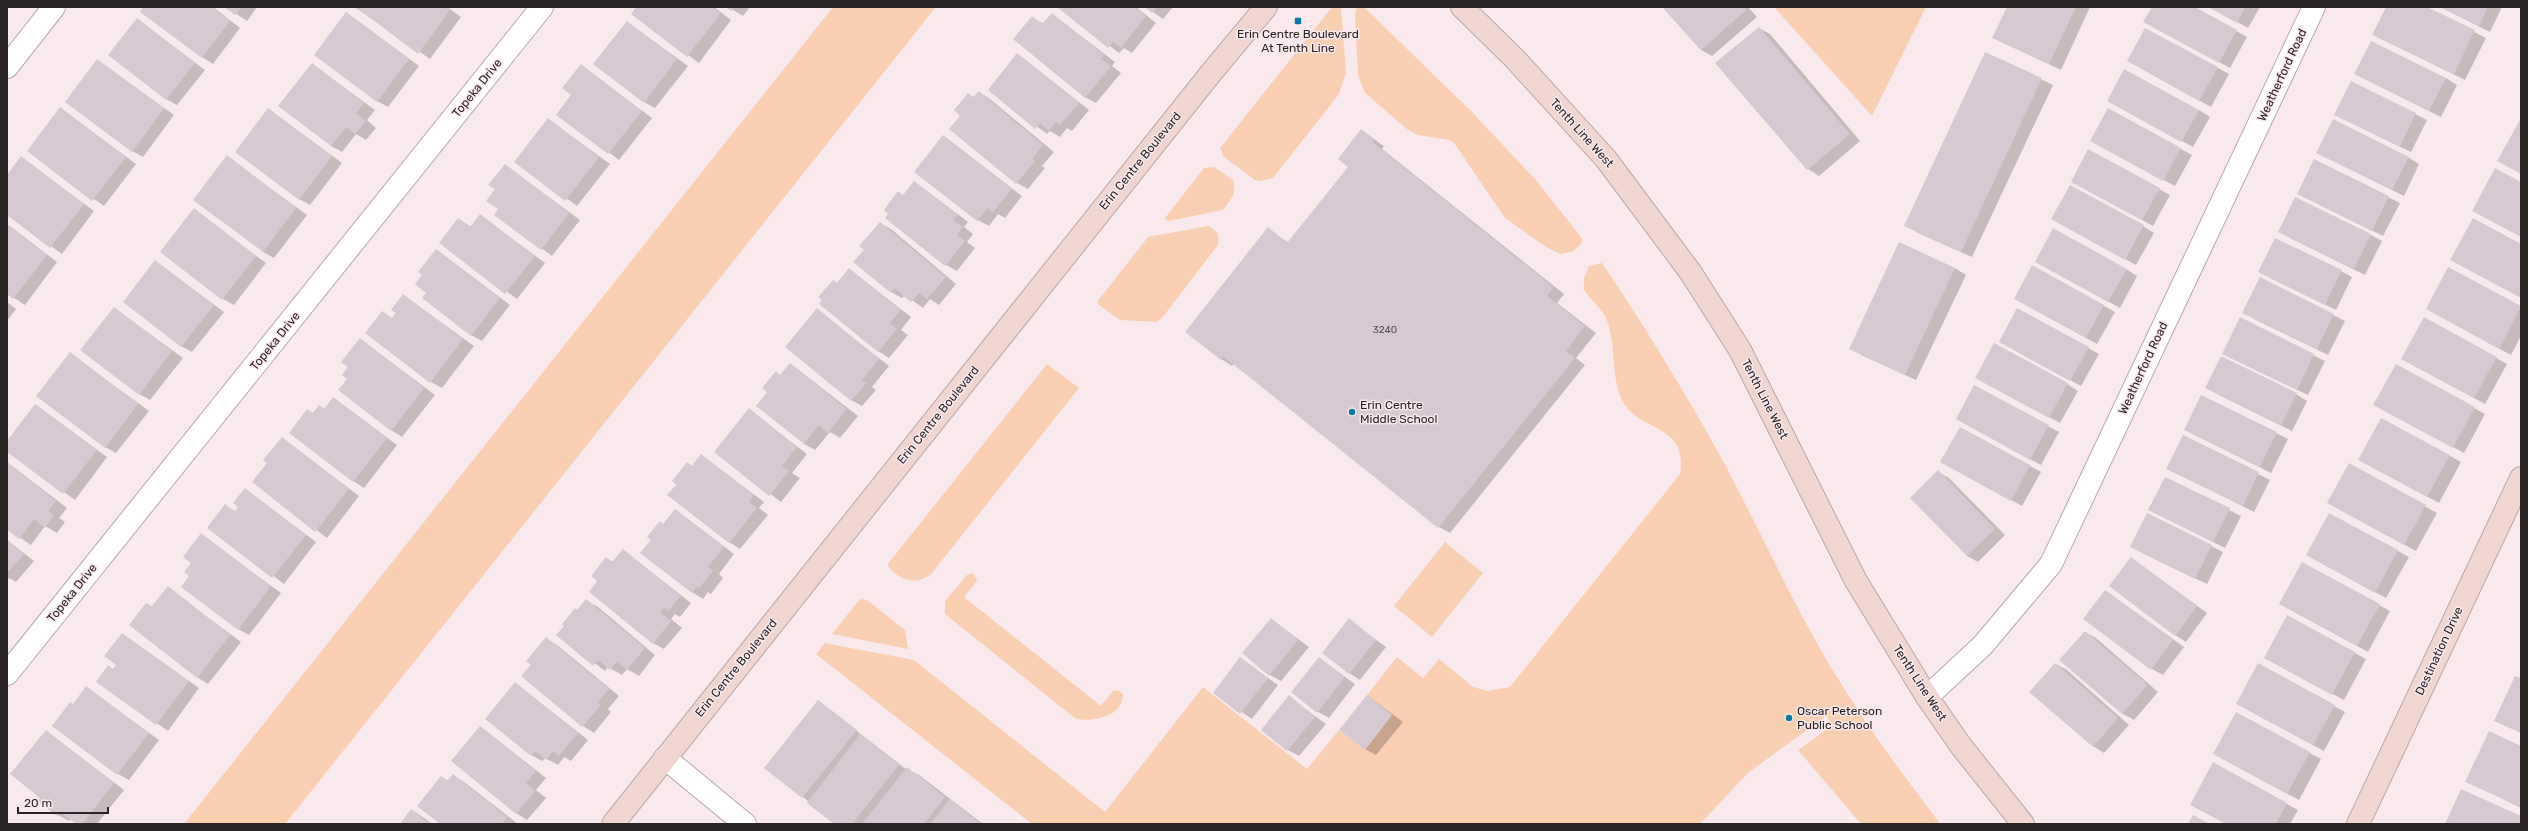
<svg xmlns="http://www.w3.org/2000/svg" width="2528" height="831" viewBox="0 0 2528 831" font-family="Rubik,sans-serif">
  <rect width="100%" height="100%" fill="#fae9ec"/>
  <g fill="#f9cfb1">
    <polygon points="833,7 936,7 285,824 184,824"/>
    <polygon points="1332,7 1341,7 1346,73 1339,94 1273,178 1260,181 1255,180 1224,157 1220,148"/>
    <polygon points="1357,7 1364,7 1471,111 1535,179 1581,237 1582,243 1572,252 1561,254 1546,247 1505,218 1454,143 1450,140 1418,135 1407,129 1365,93 1358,75 1355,15"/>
    <polygon points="1774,7 1926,7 1872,116"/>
    <path d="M1214,167l19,13c4,14 -2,19 -10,30l-55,11 -3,-3 39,-50z"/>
    <path d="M1208,226c9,4 12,9 10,19l-56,73 -6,4 -36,-2 -21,-15 -2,-3 51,-65z"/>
    <path d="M1602,263c43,64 83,129 120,196 39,73 72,148 115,218 31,51 66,98 102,145l-2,2h-76l-63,-74 35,-25 -7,-9 -78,57 -48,51h-668l-216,-170 9,-11 89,17 191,152 98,-125 104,82 32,-39 26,20 27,-35 -25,-20 30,-38 26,21 16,-19 34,28 15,4 22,-4 170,-213c8,-51 -38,-40 -57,-72 -13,-25 -6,-58 -17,-84 -4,-9 -16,-19 -22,-28v-12l5,-12z"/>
    <path d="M1047,364l32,24 -147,185c-16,14 -33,7 -45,-8z"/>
    <polygon points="1445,542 1483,573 1432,637 1394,606"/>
    <path d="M972,573l3,3 2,5 -13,16 137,109 12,-15 5,-1 5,4c1,23 -31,28 -47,25l-131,-105v-13l22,-26z"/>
    <polygon points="860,599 867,600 905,630 908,649 832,634"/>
  </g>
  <g fill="#0003">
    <polygon points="144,7 213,7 240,28 213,64 202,57"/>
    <polygon points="226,7 257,7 247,21"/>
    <polygon points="447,7 461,17 430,59 356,8"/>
    <polygon points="637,7 714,7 731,20 699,63 632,14"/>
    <polygon points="728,7 750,7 743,16"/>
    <polygon points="1058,7 1136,7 1156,23 1132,53 1124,48 1119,53"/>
    <polygon points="1146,7 1173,7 1163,19"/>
    <polygon points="1663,7 1748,7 1757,17 1712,56 1701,50"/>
    <polygon points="2008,7 2090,7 2061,70 1994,38"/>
    <polygon points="2153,7 2193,7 2247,37 2230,68 2156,28"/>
    <polygon points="2210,7 2260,7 2248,28"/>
    <polygon points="2387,7 2425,7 2486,38 2465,80 2384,40"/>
    <polygon points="2440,7 2502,7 2490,32"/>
    <polygon points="347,13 419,66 388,107 377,101"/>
    <polygon points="1052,14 1115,62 1112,66 1121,73 1096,103 1085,97 1032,18 1044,24"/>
    <polygon points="137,19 205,70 177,105 166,99"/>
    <polygon points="627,22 688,66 655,108 644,102"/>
    <polygon points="1759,28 1770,34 1860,141 1819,176 1808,169"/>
    <polygon points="1986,53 2053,85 1972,257 1916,232"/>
    <polygon points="1018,54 1089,110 1072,131 1067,128 1060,137 1050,131 1047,134 989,90"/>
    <polygon points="97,60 174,115 143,157 132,151"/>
    <polygon points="312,64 375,110 367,120 376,128 366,140 356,134 342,152 331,146"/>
    <polygon points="581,66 652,118 619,160 557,114 572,94"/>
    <polygon points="2139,67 2218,68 2229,74 2211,107"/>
    <polygon points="2355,74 2446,78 2457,85 2441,117"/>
    <polygon points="2352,82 2427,120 2411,152 2336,115"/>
    <polygon points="979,92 990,99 1054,152 1042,166 1045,168 1028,189 1017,183 974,98"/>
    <polygon points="2119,107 2199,110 2210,117 2193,147"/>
    <polygon points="60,108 136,164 104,206 28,151"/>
    <polygon points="268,109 342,163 310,205 299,199"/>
    <polygon points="2108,109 2192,155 2175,186 2102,147"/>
    <polygon points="548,119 610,164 577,206 516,161"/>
    <polygon points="1361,130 1384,146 1382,149 1564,294 1557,303 1596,333 1576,358 1585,365 1450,533 1439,527 1234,363 1232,366 1221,359 1268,229 1289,243 1350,167"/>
    <polygon points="944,136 1022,196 1005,218 998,214 989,226 978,220"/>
    <polygon points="2317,153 2408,157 2419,164 2404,196"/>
    <polygon points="227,157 307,215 274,258 263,252"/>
    <polygon points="21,158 94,211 62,254 7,214 7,177"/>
    <polygon points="2315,161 2400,203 2383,236 2299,194"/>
    <polygon points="505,165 580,220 552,256 495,214 499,209 497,189"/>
    <polygon points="915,182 968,222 964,227 973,234 967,242 975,248 957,271 946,265 904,196"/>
    <polygon points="2083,188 2159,189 2170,195 2153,226"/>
    <polygon points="194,210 266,263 234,305 223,299"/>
    <polygon points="480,215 545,263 517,299 441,243 458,219 471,227"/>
    <polygon points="880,223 891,229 956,284 939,305 930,299 923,308 905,295 902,298 891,292 865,249"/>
    <polygon points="7,224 57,262 25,305 7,293"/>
    <polygon points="2063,225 2143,226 2154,233 2136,265"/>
    <polygon points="2371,235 2382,241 2365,275 2290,238"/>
    <polygon points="437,250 510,305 482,341 471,335 428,293 424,275"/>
    <polygon points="156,262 224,312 192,352 181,346"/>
    <polygon points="2033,266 2115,312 2097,344 2026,305"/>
    <polygon points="1955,268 1966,275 1916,380 1861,355"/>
    <polygon points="2047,268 2126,269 2137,276 2120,308"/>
    <polygon points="2449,268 2521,308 2521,336 2511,355 2438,315"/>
    <polygon points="849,269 911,317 901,330 908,335 889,358 878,351 838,284"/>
    <polygon points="2341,271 2352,277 2336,310 2270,278"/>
    <polygon points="2260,278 2345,321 2328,355 2254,319"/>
    <polygon points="403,295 474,346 442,388 431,382 382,312 393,319"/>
    <polygon points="7,302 16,309 7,321"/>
    <polygon points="114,308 183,358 150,400 139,394"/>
    <polygon points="817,310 889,366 872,387 876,390 862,406 851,400"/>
    <polygon points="2240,319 2325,361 2308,395 2235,360"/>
    <polygon points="360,339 435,395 402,437 391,430 348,378 349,367"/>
    <polygon points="2011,348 2088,348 2099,354 2081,386"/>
    <polygon points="70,354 149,411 116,453 105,447"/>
    <polygon points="2496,358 2507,364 2485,404 2413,365"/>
    <polygon points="791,364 858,416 840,438 830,432 815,450 804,444 769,392 777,373 781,375"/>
    <polygon points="1987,384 2067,384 2078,391 2060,423"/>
    <polygon points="2217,394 2296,394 2307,401 2292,431"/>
    <polygon points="2202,396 2288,439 2271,473 2197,436"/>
    <polygon points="334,398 397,445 364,488 353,481 313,414 320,406 325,409"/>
    <polygon points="36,405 107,457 75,500 7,451 7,443"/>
    <polygon points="2474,408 2485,414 2464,453 2386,410"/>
    <polygon points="749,410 807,454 792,473 800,478 781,502 715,452"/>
    <polygon points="2382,419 2461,462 2439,503 2371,466"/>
    <polygon points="1968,425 2048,426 2059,432 2041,465"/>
    <polygon points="1960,428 2041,472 2022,506 1953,468"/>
    <polygon points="2184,437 2270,480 2254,512 2179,474"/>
    <polygon points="282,438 359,496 327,538 253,482 268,463"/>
    <polygon points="701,455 764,502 759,508 768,515 740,549 729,542 692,466"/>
    <polygon points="7,462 67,508 59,518 65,522 57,533 45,526 31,545 7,529"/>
    <polygon points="2349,465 2437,513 2416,551 2339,509"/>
    <polygon points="1938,472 1949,478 2005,535 1978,562 1967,556"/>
    <polygon points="2165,478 2241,516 2225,548 2161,516"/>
    <polygon points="245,489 316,542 284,584 208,527 225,505 236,512"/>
    <polygon points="676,510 734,554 719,574 723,578 711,594 708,592 703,599 692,592 664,525"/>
    <polygon points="2148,514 2223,552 2207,584 2142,553"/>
    <polygon points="2329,514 2409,557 2386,598 2318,561"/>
    <polygon points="201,535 281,593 249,635 238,629 190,575"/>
    <polygon points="7,540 34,561 16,582 9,578 7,581"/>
    <polygon points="623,550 691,603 680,617 675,614 671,619 682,628 664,649 653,643 598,581 606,558 613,562"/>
    <polygon points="2131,558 2207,613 2186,642 2175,635"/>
    <polygon points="168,588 241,642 208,684 197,677 152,607"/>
    <polygon points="2106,591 2184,647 2163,675 2152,669"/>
    <polygon points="587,601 598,607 655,655 639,676 627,669 622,675 608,667 605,671 558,635"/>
    <polygon points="2379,605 2390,611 2368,652 2291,610"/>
    <polygon points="2288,617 2366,659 2344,700 2276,664"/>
    <polygon points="1271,619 1309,647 1281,681 1270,675"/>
    <polygon points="1349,620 1386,647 1360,680 1349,673"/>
    <polygon points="2085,632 2096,638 2158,692 2134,720 2123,714 2061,660"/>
    <polygon points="122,634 199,688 168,731 97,681 118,665"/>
    <polygon points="546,639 557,645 619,696 608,709 611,712 594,733 583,726 522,676 532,664"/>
    <polygon points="1240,658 1278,685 1252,719 1214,693"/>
    <polygon points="1319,658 1355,684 1329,718 1318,712"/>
    <polygon points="2056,664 2067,670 2129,725 2104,753 2093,746"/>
    <polygon points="515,683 588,740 571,761 564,757 558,765 545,758 542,761 531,755"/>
    <polygon points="87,688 159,740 129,780 118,774 74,705"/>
    <polygon points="1368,696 1403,722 1376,755 1365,749"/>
    <polygon points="1289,697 1326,724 1299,756 1288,750"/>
    <polygon points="818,701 907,770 919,775 983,824 835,824 803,797"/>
    <polygon points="2334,706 2345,712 2324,751 2248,710"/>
    <polygon points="2237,714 2321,759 2299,800 2225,760"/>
    <polygon points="481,727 546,778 536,790 546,798 527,820 516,813"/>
    <polygon points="46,731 124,790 97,824 78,824 71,819 69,821 58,815 41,798"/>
    <polygon points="2521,748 2521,808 2467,781"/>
    <polygon points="2214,764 2298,810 2290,824 2227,824"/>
    <polygon points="453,775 464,782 518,824 442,824 442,777 448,781"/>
    <polygon points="412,810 423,817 432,824 401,824"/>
  </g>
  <g fill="#d6c9d2">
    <polygon points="143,7 211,7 230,21 202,58 140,12"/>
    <polygon points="224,7 242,7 235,15"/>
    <polygon points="356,7 446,7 450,10 418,54"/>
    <polygon points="636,7 712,7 721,13 687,57 631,14"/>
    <polygon points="726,7 734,7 731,11"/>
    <polygon points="1057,7 1134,7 1146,16 1121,48 1113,42 1108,48"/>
    <polygon points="1145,7 1157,7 1152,13"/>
    <polygon points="1662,7 1744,7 1746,10 1701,50"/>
    <polygon points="2007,7 2076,7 2049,64 1992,38"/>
    <polygon points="2152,7 2195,7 2237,30 2219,63 2143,22"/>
    <polygon points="2208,7 2245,7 2237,23"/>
    <polygon points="2386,7 2427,7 2475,30 2454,74 2372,35"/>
    <polygon points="2440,7 2488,7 2479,26"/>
    <polygon points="346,12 409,59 377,102 314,55"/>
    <polygon points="1052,13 1104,55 1101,59 1111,66 1085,98 1013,39 1032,16 1042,24"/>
    <polygon points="137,18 195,63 166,100 108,55"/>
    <polygon points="627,21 677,59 644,103 593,64"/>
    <polygon points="1759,27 1850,134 1807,170 1715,63"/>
    <polygon points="2145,28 2218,67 2199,101 2127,61"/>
    <polygon points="2371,41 2446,78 2429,111 2354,74"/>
    <polygon points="1985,52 2042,78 1961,252 1904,226"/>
    <polygon points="1017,53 1079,103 1060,125 1056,122 1049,131 1040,123 1035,129 988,90"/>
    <polygon points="97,59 164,108 132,152 65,102"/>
    <polygon points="312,63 364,103 356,113 366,121 355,134 346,127 331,146 278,106"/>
    <polygon points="581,64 642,111 608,154 556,115 571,95 562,88"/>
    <polygon points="2124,69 2199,110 2181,142 2107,101"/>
    <polygon points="2351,81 2416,113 2400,147 2334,115"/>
    <polygon points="979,91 1043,145 1032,159 1035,161 1016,184 949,129 960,116 954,110 968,93 973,97"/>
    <polygon points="60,107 126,157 92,201 27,151"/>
    <polygon points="268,108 332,156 299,200 235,152"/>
    <polygon points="2108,108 2181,148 2163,181 2090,141"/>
    <polygon points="548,118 599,157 565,201 514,162"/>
    <polygon points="2333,119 2409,157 2392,190 2316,153"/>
    <polygon points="2520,120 2521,121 2521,174 2497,161"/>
    <polygon points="1361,129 1374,139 1372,142 1553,287 1547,296 1585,326 1566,351 1575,358 1438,528 1223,356 1221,360 1185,332 1268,227 1287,243 1348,167 1338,159"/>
    <polygon points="943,135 1012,189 993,212 987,208 977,221 914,172"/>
    <polygon points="2088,149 2160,188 2142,220 2071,182"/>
    <polygon points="227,155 296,208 263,252 193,200"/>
    <polygon points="21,156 84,204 50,248 7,215 7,175"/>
    <polygon points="2314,159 2389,196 2372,231 2297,194"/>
    <polygon points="505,164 569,213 541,250 494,215 498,209 486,201 495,189 488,185"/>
    <polygon points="2495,168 2521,182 2521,237 2472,211"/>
    <polygon points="914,181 958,215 953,220 963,227 957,235 965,241 945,266 885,218 888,214 884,210 898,191 903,195"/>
    <polygon points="2070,185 2144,225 2125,260 2051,219"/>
    <polygon points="2295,197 2371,234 2354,269 2278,232"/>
    <polygon points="194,208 256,256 222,300 160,252"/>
    <polygon points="480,214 535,256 505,294 439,243 458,218 470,227"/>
    <polygon points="2473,218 2521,244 2521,298 2450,260"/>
    <polygon points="880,222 946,277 927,299 919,293 911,302 894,288 891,293 853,262 864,250 859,246"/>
    <polygon points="7,225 47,255 13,299 7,294"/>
    <polygon points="2053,228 2127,269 2108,302 2035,262"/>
    <polygon points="2275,238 2342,270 2325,305 2258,272"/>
    <polygon points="1899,242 1955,268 1905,375 1849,349"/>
    <polygon points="436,249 500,298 471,336 422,298 426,293 415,284 422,275 418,272"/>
    <polygon points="155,260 214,305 181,347 123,302"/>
    <polygon points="2032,265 2104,305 2086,338 2014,299"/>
    <polygon points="2448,267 2521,306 2499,349 2426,309"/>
    <polygon points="849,268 901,310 890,323 897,329 878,352 819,304 822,300 818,297 833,280 837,283"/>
    <polygon points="2260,277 2334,314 2317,349 2242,313"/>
    <polygon points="403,294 463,339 430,383 365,333 382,311 392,318 396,313 391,310"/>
    <polygon points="114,307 172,351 139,395 80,350"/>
    <polygon points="817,308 879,359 862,380 866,383 851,401 785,347"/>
    <polygon points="2017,308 2089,347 2070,381 1999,342"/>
    <polygon points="2240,317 2314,354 2297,390 2222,354"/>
    <polygon points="2424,317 2497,357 2474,398 2401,359"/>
    <polygon points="360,338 424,388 391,431 338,390 347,379 342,375 348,367 341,362"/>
    <polygon points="1994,343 2068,383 2049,418 1975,378"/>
    <polygon points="70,352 138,404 105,448 36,396"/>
    <polygon points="2221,356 2297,393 2281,425 2205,388"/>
    <polygon points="790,363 847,409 828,433 819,425 804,444 756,406 767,392 762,388 776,371 780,375"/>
    <polygon points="2396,364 2475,407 2453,448 2373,405"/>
    <polygon points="1974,385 2049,425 2030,460 1956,419"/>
    <polygon points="2201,395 2277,432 2260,467 2184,430"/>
    <polygon points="333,397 387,438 353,482 289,433 307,409 313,413 319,405 324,409"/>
    <polygon points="35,404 97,450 63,494 7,452 7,441"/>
    <polygon points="749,408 797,447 782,466 789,471 769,496 714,452"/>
    <polygon points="2381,418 2450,455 2427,497 2358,460"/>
    <polygon points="1960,427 2030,465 2011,501 1940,462"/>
    <polygon points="2183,435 2259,472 2243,506 2166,469"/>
    <polygon points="282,437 349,489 315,532 252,482 267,463 263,460"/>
    <polygon points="701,454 754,495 749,502 757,508 729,543 667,495 676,485 672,481 687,462 692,466"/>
    <polygon points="7,462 56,501 48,511 54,515 45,528 34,519 19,539 7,530"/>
    <polygon points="2349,463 2426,505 2404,545 2327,503"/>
    <polygon points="1938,470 1995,529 1967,556 1910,498"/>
    <polygon points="2165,477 2230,508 2213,542 2148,510"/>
    <polygon points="245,488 306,535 272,578 207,528 225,504 235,512 238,507 233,503"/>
    <polygon points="675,509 724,547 708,567 713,571 699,588 697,586 692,593 640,553 651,540 647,537 660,521 663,524"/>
    <polygon points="2147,513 2212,545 2195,579 2130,547"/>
    <polygon points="2329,513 2398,550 2375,593 2306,555"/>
    <polygon points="201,533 271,586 238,630 181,587 189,576 184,572 191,563 183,557"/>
    <polygon points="7,540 24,554 7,573"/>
    <polygon points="623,549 681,596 668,611 664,608 660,612 671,621 653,644 589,592 597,581 591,576 606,557 612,562"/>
    <polygon points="2131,557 2197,606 2175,636 2109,586"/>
    <polygon points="2302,562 2380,604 2357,646 2279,604"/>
    <polygon points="168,586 230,635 197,678 129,625 146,603 152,606"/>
    <polygon points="2105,590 2173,640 2151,670 2083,619"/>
    <polygon points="586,599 645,648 627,670 617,662 610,670 598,660 593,666 556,635 564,626 562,624 575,608 577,610"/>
    <polygon points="2287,615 2355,652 2332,695 2264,658"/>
    <polygon points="1271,618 1298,640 1269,676 1242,653"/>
    <polygon points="1349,618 1376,640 1349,674 1322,653"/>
    <polygon points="2085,631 2148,685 2122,714 2059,660"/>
    <polygon points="122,633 189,681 156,725 96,682 108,665 113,669 116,665 104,656"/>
    <polygon points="546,637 609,689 598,702 601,705 582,727 521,676 531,665 526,661"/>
    <polygon points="1240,657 1268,678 1240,714 1213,693"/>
    <polygon points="1319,657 1345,677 1317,713 1291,692"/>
    <polygon points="2055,663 2118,718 2093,747 2029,692"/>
    <polygon points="2258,663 2335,705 2313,745 2236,704"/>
    <polygon points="2515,676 2521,678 2521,733 2494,721"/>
    <polygon points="515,682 578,733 559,756 553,751 546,760 535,751 531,756 485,719"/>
    <polygon points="86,686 149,733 117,775 52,726 70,702 73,704"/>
    <polygon points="1289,695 1315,717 1287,751 1261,730"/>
    <polygon points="1367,695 1392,715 1365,750 1339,730"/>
    <polygon points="818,700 857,730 802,798 764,768"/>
    <polygon points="2236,712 2310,752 2287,794 2213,754"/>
    <polygon points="480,726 536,771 526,783 535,791 516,814 451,761"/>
    <polygon points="46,730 114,783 82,824 76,824 61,812 57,816 38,801 40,798 10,774"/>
    <polygon points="2489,731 2521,746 2521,807 2465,782"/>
    <polygon points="860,734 899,765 852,824 834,824 807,803"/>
    <polygon points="2213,762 2287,803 2276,824 2226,824 2190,805"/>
    <polygon points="907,767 945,797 924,824 862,824"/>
    <polygon points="453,774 507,817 502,824 440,824 417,806 441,776 447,781"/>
    <polygon points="2461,789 2521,816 2521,824 2445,824"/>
    <polygon points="950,799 981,824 930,824"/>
    <polygon points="411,809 430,824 400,824"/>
    <polygon points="2193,815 2210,824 2188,824"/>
  </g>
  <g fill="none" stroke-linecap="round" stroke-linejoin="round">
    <g stroke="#b7a8ab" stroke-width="24">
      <g id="street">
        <polyline points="7,67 54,7"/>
        <polyline points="7,674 542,7"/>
        <polyline points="1927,697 1983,645 2051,564 2314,7"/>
        <polyline points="665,758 745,824"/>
      </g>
    </g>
    <g stroke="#b7a8ab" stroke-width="24">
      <g id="secondary">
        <polyline points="1462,7 1515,59 1606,159 1691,273 1740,350 1856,581 1927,697 1961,746 2023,824"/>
        <polyline points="613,824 1211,73 1266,7"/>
        <polyline points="2358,824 2521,478"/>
      </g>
    </g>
    <use href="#street" stroke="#fff" stroke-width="22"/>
    <use href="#secondary" stroke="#f0d5d1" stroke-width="22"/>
  </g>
  <g fill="#077ba4" stroke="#fae9ec" stroke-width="1.5">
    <rect x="1294" y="17" width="8" height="8" rx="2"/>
    <circle cx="1352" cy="412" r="4"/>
    <circle cx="1789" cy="718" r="4"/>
  </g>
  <g text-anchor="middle" stroke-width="3" stroke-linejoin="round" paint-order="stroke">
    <g font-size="10" fill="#554d50">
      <text x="1385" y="333">3240</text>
    </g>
    <g font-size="12" fill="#2a2425" stroke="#fae9ec" text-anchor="start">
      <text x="1298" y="38" text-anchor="middle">Erin Centre Boulevard<tspan x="1298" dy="14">At Tenth Line</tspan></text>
      <text x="1360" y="409">Erin Centre<tspan x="1360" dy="14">Middle School</tspan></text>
      <text x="1797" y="715">Oscar Peterson<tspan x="1797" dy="14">Public School</tspan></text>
    </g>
    <g font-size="12" fill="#2a2425" stroke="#fae9ec">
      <text transform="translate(2282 75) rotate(-65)" y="4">Weatherford Road</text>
      <text transform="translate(477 88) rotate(-51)" y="4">Topeka Drive</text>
      <text transform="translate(1582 133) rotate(48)" y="4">Tenth Line West</text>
      <text transform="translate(1140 161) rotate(-51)" y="4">Erin Centre Boulevard</text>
      <text transform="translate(275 341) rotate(-51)" y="4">Topeka Drive</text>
      <text transform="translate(2143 368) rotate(-65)" y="4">Weatherford Road</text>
      <text transform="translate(1765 399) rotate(63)" y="4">Tenth Line West</text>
      <text transform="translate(938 415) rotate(-51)" y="4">Erin Centre Boulevard</text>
      <text transform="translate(72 593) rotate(-51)" y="4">Topeka Drive</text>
      <text transform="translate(2439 651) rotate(-65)" y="4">Destination Drive</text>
      <text transform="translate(736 668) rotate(-51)" y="4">Erin Centre Boulevard</text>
      <text transform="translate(1920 683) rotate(57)" y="4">Tenth Line West</text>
    </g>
  </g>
  <rect width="2528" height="831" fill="none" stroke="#2a2425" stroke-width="16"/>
  <path d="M18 807v6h90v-6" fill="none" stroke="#2a2425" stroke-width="2"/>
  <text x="24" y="807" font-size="12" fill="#2a2425" stroke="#fae9ec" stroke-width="3" paint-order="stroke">20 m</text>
</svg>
